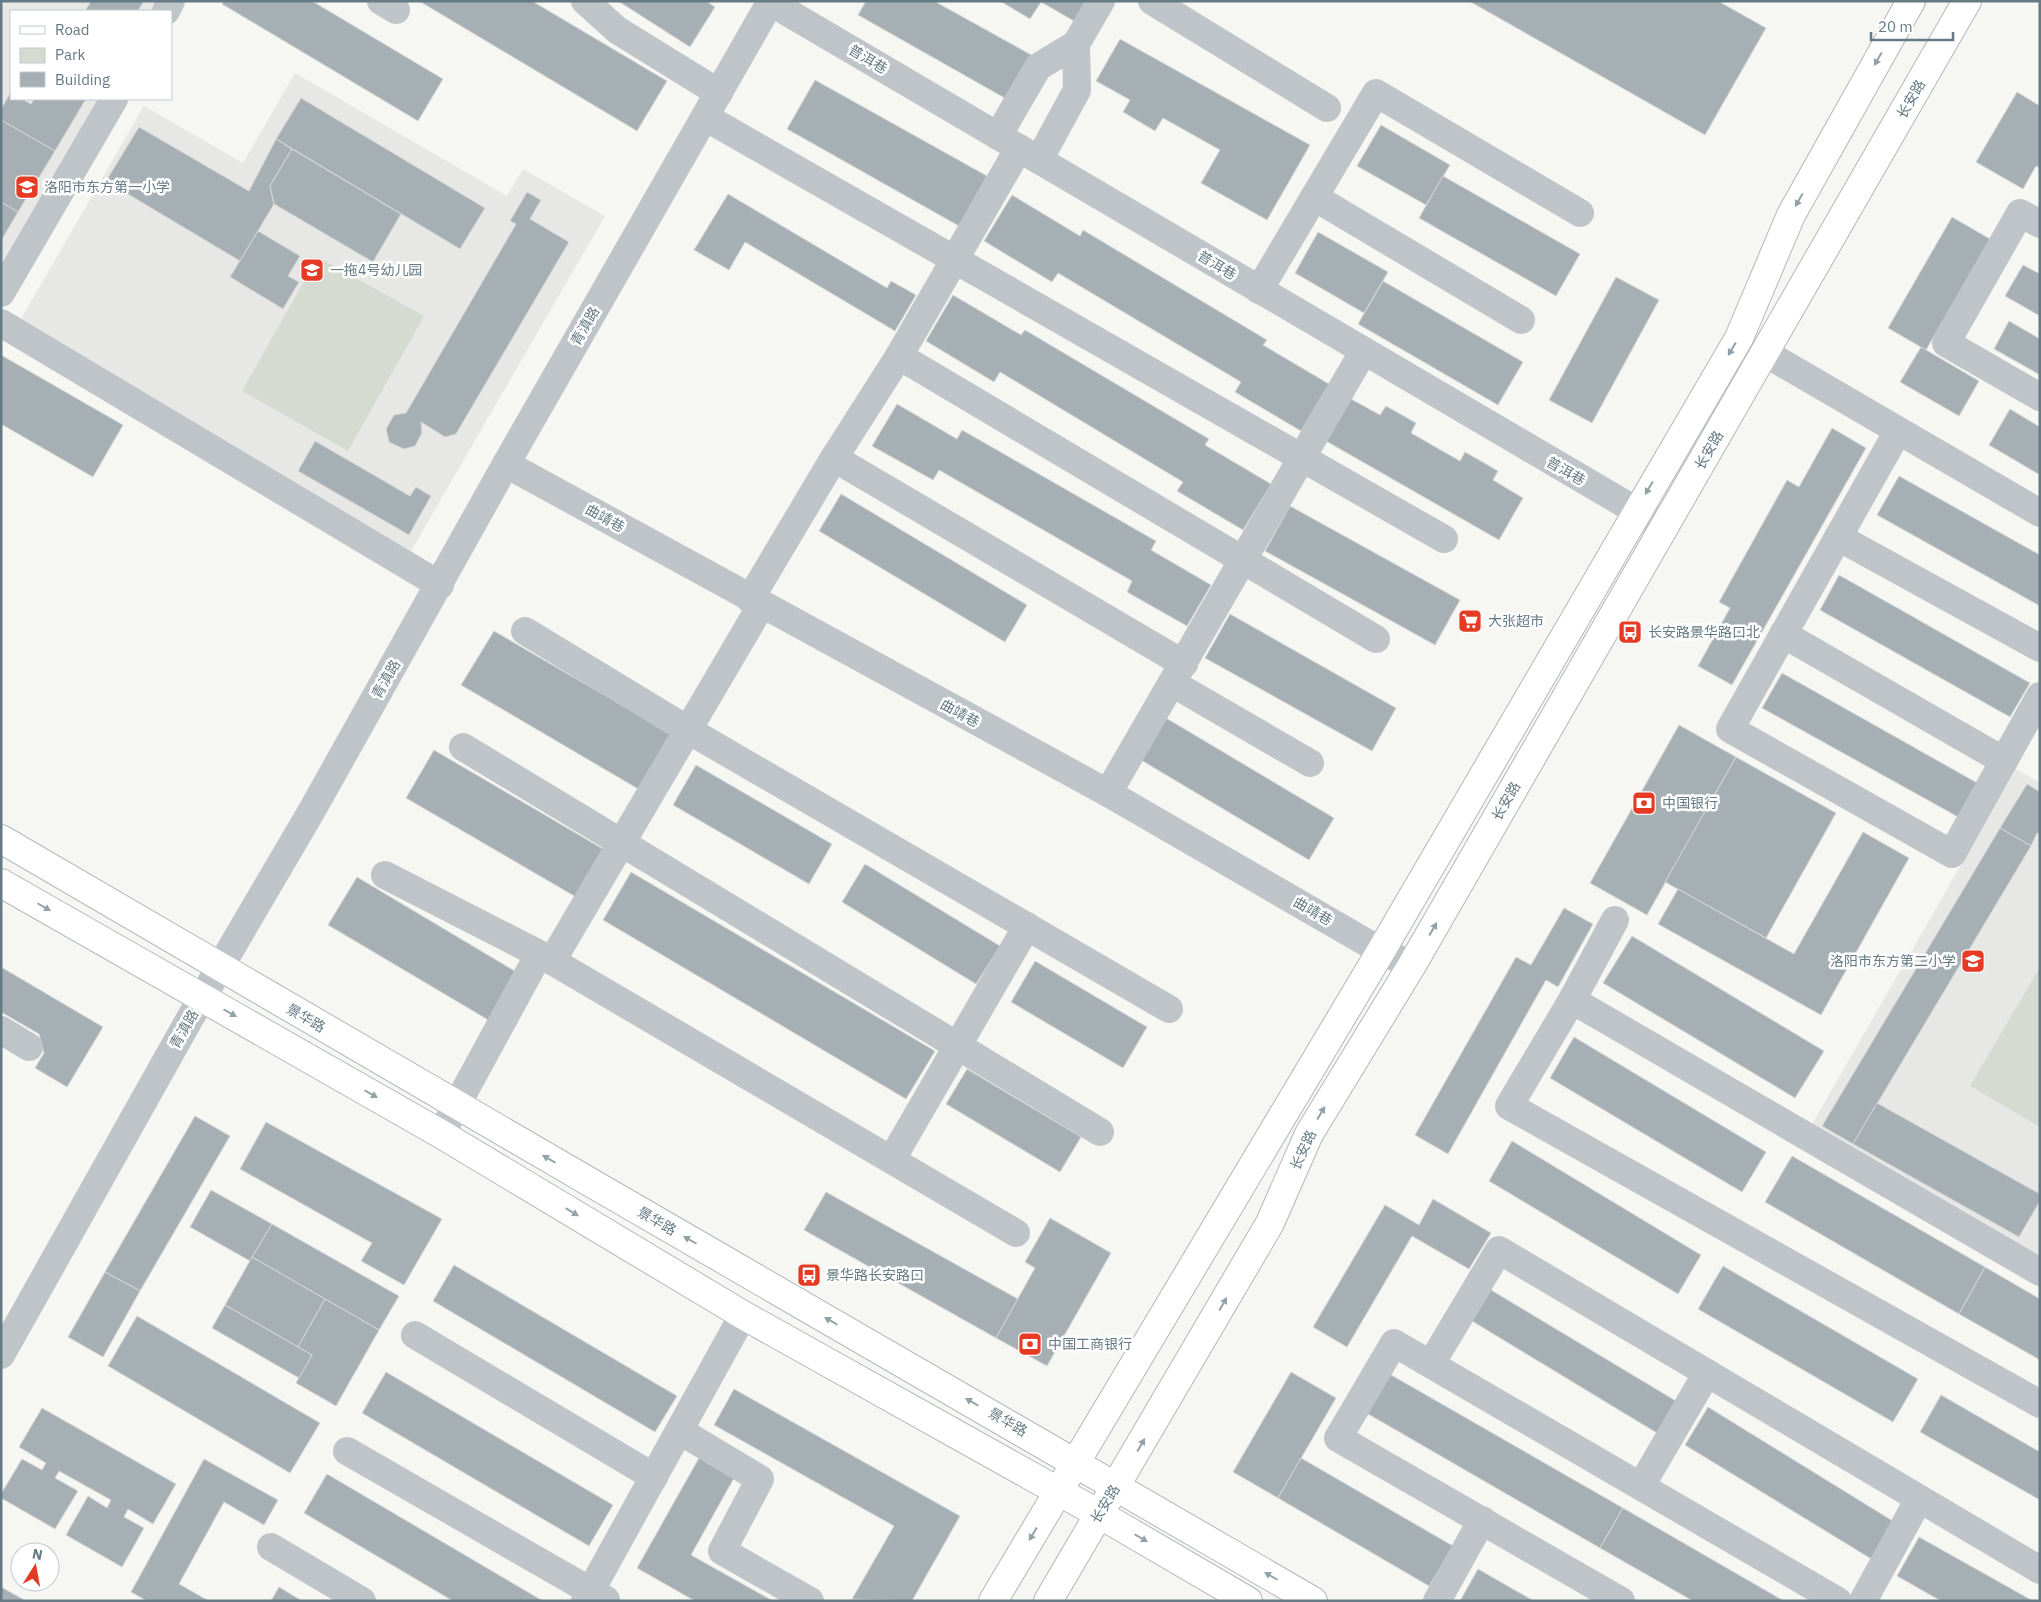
<svg xmlns="http://www.w3.org/2000/svg" width="2041" height="1602" viewBox="0 0 2041 1602" font-family="'IBM Plex Sans','Noto Sans SC',sans-serif">
  <rect width="100%" height="100%" fill="#f6f6f2"/>
  <g fill="#e7e7e6">
    <polygon points="1,1 161,1 155,11 11,11 11,99 104,99 1,276"/>
    <polygon points="295,73 507,196 523,169 605,216 411,551 18,324 144,106 243,163"/>
    <polygon points="2016,769 2040,783 2040,1275 1803,1140"/>
  </g>
  <g fill="#d6dbd1">
    <polygon points="318,257 424,316 348,451 242,391"/>
    <polygon points="2040,967 2040,1127 1970,1086"/>
  </g>
  <g fill="#a6b0b4" stroke="#d7d7d5">
    <polygon points="91,1 144,1 138,11 85,11"/>
    <polygon points="224,1 312,1 443,79 418,121 222,4"/>
    <polygon points="419,1 532,1 667,81 637,131"/>
    <polygon points="618,1 706,1 715,7 690,47"/>
    <polygon points="866,1 934,1 1035,57 1010,101 858,15"/>
    <polygon points="1000,1 1086,1 1074,21 1041,2 1030,19"/>
    <polygon points="1469,1 1718,1 1766,28 1705,135"/>
    <polygon points="1120,39 1310,145 1267,220 1201,183 1220,150 1163,118 1155,131 1123,112 1130,100 1096,81"/>
    <polygon points="815,80 987,176 959,226 787,129"/>
    <polygon points="11,92 11,99 22,99 31,104 34,99 86,99 55,151 1,120 1,109"/>
    <polygon points="2017,92 2040,106 2040,168 2036,166 2023,189 1976,162"/>
    <polygon points="301,98 485,208 460,249 276,139"/>
    <polygon points="1,120 55,151 18,212 1,202"/>
    <polygon points="1381,125 1450,165 1426,205 1357,166"/>
    <polygon points="139,127 249,191 276,139 292,149 270,186 274,204 240,261 106,181"/>
    <polygon points="292,149 401,214 373,262 274,204 270,186"/>
    <polygon points="1443,176 1580,254 1556,296 1419,218"/>
    <polygon points="527,192 541,200 530,219 569,242 456,434 445,437 421,422 422,433 415,446 404,449 389,442 386,429 394,415 406,413 516,224 510,221"/>
    <polygon points="728,194 887,288 891,281 916,295 895,331 745,242 729,270 694,250"/>
    <polygon points="1012,195 1080,236 1083,230 1267,340 1263,345 1329,384 1301,431 1235,392 1241,382 1058,273 1052,282 984,241"/>
    <polygon points="1,202 18,212 1,241"/>
    <polygon points="1952,217 1990,239 1926,350 1888,328"/>
    <polygon points="258,231 300,256 288,276 299,282 283,309 230,277"/>
    <polygon points="1318,232 1388,272 1364,313 1295,273"/>
    <polygon points="2023,265 2040,274 2040,316 2005,296"/>
    <polygon points="1616,277 1659,300 1592,423 1549,400"/>
    <polygon points="1383,281 1523,362 1498,405 1358,324"/>
    <polygon points="953,295 1021,335 1025,330 1209,439 1205,445 1271,484 1243,530 1177,491 1183,482 1000,372 994,382 926,341"/>
    <polygon points="2009,321 2040,339 2040,375 1994,349"/>
    <polygon points="1921,347 1979,381 1959,416 1900,382"/>
    <polygon points="1,355 123,425 93,477 1,424"/>
    <polygon points="1351,399 1380,415 1386,406 1416,423 1411,433 1460,461 1465,452 1498,471 1493,480 1523,498 1499,540 1326,441"/>
    <polygon points="897,404 957,439 962,430 1156,541 1151,550 1211,585 1187,626 1127,592 1132,581 939,470 933,480 872,446"/>
    <polygon points="2010,409 2040,427 2040,475 1989,445"/>
    <polygon points="1832,428 1866,448 1732,685 1698,666 1730,608 1719,602 1787,480 1799,487"/>
    <polygon points="315,441 410,496 416,487 431,496 409,535 298,471"/>
    <polygon points="1899,476 2040,555 2040,606 1877,515"/>
    <polygon points="841,494 1027,605 1005,642 819,531"/>
    <polygon points="1290,506 1460,600 1435,645 1265,551"/>
    <polygon points="1839,575 2030,683 2010,717 1820,610"/>
    <polygon points="1230,614 1396,708 1372,751 1205,658"/>
    <polygon points="494,631 673,735 640,790 461,685"/>
    <polygon points="1782,673 1979,784 1960,818 1762,708"/>
    <polygon points="1166,718 1334,818 1309,860 1141,760"/>
    <polygon points="1679,725 1736,757 1647,915 1590,883"/>
    <polygon points="434,750 603,849 576,897 406,798"/>
    <polygon points="1736,757 1836,813 1766,938 1665,882"/>
    <polygon points="696,765 832,844 809,884 673,805"/>
    <polygon points="2027,784 2040,792 2040,834 2037,833 2031,846 2000,828"/>
    <polygon points="2000,828 2031,846 1853,1144 1822,1126"/>
    <polygon points="1863,832 1909,858 1821,1015 1658,924 1678,889 1794,954"/>
    <polygon points="865,864 1000,946 976,984 842,902"/>
    <polygon points="631,872 935,1051 906,1099 603,920"/>
    <polygon points="357,877 518,973 490,1021 328,925"/>
    <polygon points="1564,908 1593,924 1558,987 1546,980 1448,1154 1415,1135 1516,957 1531,965"/>
    <polygon points="1632,936 1824,1051 1795,1098 1603,983"/>
    <polygon points="1035,961 1147,1027 1123,1068 1011,1002"/>
    <polygon points="1,967 103,1027 67,1087 35,1068 44,1053 39,1034 1,1012"/>
    <polygon points="1574,1037 1766,1152 1742,1192 1550,1078"/>
    <polygon points="967,1069 1081,1137 1060,1172 946,1104"/>
    <polygon points="1877,1103 2040,1194 2040,1201 2019,1237 1853,1144"/>
    <polygon points="195,1116 230,1136 140,1291 105,1272"/>
    <polygon points="266,1122 442,1219 404,1285 361,1261 372,1243 240,1169"/>
    <polygon points="1512,1141 1701,1255 1678,1294 1489,1181"/>
    <polygon points="1792,1156 1985,1267 1959,1314 1765,1202"/>
    <polygon points="211,1190 272,1224 250,1261 190,1227"/>
    <polygon points="826,1192 1018,1299 996,1338 804,1230"/>
    <polygon points="1433,1199 1491,1233 1469,1269 1412,1236 1347,1347 1313,1327 1385,1205 1419,1225"/>
    <polygon points="1050,1218 1111,1253 1047,1366 996,1338 1035,1268 1025,1262"/>
    <polygon points="272,1224 399,1296 379,1330 252,1257"/>
    <polygon points="252,1257 325,1299 298,1347 225,1305"/>
    <polygon points="454,1265 677,1396 655,1432 433,1301"/>
    <polygon points="1723,1266 1918,1379 1893,1422 1698,1309"/>
    <polygon points="1985,1267 2040,1299 2040,1360 1959,1314"/>
    <polygon points="105,1272 140,1291 103,1357 68,1337"/>
    <polygon points="1491,1290 1676,1401 1657,1433 1472,1321"/>
    <polygon points="325,1299 379,1330 336,1406 296,1383 312,1355 298,1347"/>
    <polygon points="225,1305 312,1355 299,1378 212,1328"/>
    <polygon points="137,1316 320,1423 290,1473 108,1366"/>
    <polygon points="386,1372 613,1505 589,1546 362,1413"/>
    <polygon points="1291,1372 1336,1398 1278,1498 1233,1472"/>
    <polygon points="1386,1372 1623,1508 1600,1548 1363,1411"/>
    <polygon points="734,1389 960,1516 912,1601 852,1599 894,1526 714,1425"/>
    <polygon points="1941,1395 2040,1452 2040,1500 1920,1432"/>
    <polygon points="1708,1407 1896,1523 1873,1560 1685,1445"/>
    <polygon points="42,1408 176,1484 153,1524 128,1509 124,1517 144,1528 122,1567 66,1535 88,1496 107,1508 111,1500 59,1471 55,1478 78,1491 55,1529 1,1498 1,1494 22,1459 42,1470 46,1463 19,1447"/>
    <polygon points="699,1458 734,1478 691,1555 773,1601 695,1601 637,1568"/>
    <polygon points="1301,1458 1453,1546 1429,1586 1278,1498"/>
    <polygon points="204,1459 278,1500 264,1525 224,1502 179,1584 209,1601 147,1601 131,1592"/>
    <polygon points="327,1474 543,1601 453,1601 304,1513"/>
    <polygon points="1623,1508 1784,1601 1693,1601 1600,1548"/>
    <polygon points="1919,1537 2033,1601 1941,1601 1897,1576"/>
    <polygon points="1478,1569 1534,1601 1460,1601"/>
    <polygon points="1,1587 26,1601 1,1601"/>
    <polygon points="279,1587 302,1601 271,1601"/>
  </g>
  <g fill="none" stroke-linecap="round" stroke-linejoin="round">
    <g stroke="#b2b8bb" stroke-width="30">
      <g id="major">
        <path d="M1,839c436,256 875,508 1312,762"/>
        <polyline points="1,883 441,1134 743,1315 1099,1514 1248,1601"/>
        <polyline points="993,1601 1381,951 1739,338 1791,215 1911,1"/>
        <polyline points="1048,1601 1270,1223 1309,1134 1412,965 1967,1"/>
      </g>
    </g>
    <g stroke="#bec4c7" stroke-width="28">
      <polyline points="381,1 396,10"/>
      <polyline points="585,1 617,30 719,93"/>
      <polyline points="1152,1 1327,108"/>
      <polyline points="770,2 1664,527"/>
      <polyline points="166,11 171,1"/>
      <polyline points="1076,44 1101,1"/>
      <polyline points="705,117 1444,539"/>
      <polyline points="998,136 1038,67 1076,44 1077,90 1039,160"/>
      <polyline points="1314,197 1521,320"/>
      <polyline points="2040,224 2020,213 1946,343 2040,397"/>
      <polyline points="1259,290 1376,93 1580,213"/>
      <polyline points="1,293 114,99"/>
      <polyline points="1,323 440,585"/>
      <polyline points="1765,353 2040,513"/>
      <polyline points="899,356 1376,639"/>
      <polyline points="1898,431 1730,729 1952,854 2040,696"/>
      <polyline points="834,458 1184,664"/>
      <polyline points="506,464 1108,793 1381,951 1412,965"/>
      <polyline points="1838,537 2040,648"/>
      <polyline points="750,599 834,458 899,356 1019,148"/>
      <polyline points="525,631 688,730 1169,1009"/>
      <polyline points="1783,634 2004,761"/>
      <polyline points="1172,683 1310,763"/>
      <polyline points="463,747 1100,1132"/>
      <polyline points="1108,793 1363,352"/>
      <polyline points="385,875 539,954"/>
      <polyline points="552,961 1016,1233"/>
      <polyline points="1572,1000 1615,920"/>
      <polyline points="1,1030 29,1047"/>
      <polyline points="441,1134 539,954 552,961 762,604"/>
      <polyline points="892,1159 1027,926"/>
      <polyline points="2040,1272 1572,1000 1509,1106 2040,1404"/>
      <polyline points="415,1335 654,1477"/>
      <polyline points="1,1355 189,1020 311,812 506,464 771,1"/>
      <polyline points="1431,1364 1499,1250 2040,1570"/>
      <polyline points="680,1431 760,1479 722,1551 810,1601"/>
      <polyline points="347,1451 606,1600"/>
      <polyline points="1641,1486 1707,1373"/>
      <polyline points="271,1547 362,1601"/>
      <polyline points="585,1601 743,1315"/>
      <polyline points="1437,1601 1482,1520"/>
      <polyline points="1621,1601 1338,1438 1394,1343 1838,1601"/>
      <polyline points="1863,1601 1919,1499"/>
    </g>
    <use href="#major" stroke="#fff" stroke-width="28"/>
  </g>
  <defs><path id="oneway-solid" d="M-6-.8H1V-3.2L6.5 0L1 3.2V.8H-6Z" transform="scale(1.25)"/></defs>
  <g fill="#92a2a9">
    <use href="#oneway-solid" transform="translate(1878 59) rotate(119)"/>
    <use href="#oneway-solid" transform="translate(1799 200) rotate(119)"/>
    <use href="#oneway-solid" transform="translate(1732 349) rotate(121)"/>
    <use href="#oneway-solid" transform="translate(1649 488) rotate(121)"/>
    <use href="#oneway-solid" transform="translate(44 907) rotate(30)"/>
    <use href="#oneway-solid" transform="translate(1433 929) rotate(-60)"/>
    <use href="#oneway-solid" transform="translate(230 1013) rotate(30)"/>
    <use href="#oneway-solid" transform="translate(371 1094) rotate(30)"/>
    <use href="#oneway-solid" transform="translate(1321 1113) rotate(-59)"/>
    <use href="#oneway-solid" transform="translate(549 1159) rotate(-150)"/>
    <use href="#oneway-solid" transform="translate(572 1212) rotate(31)"/>
    <use href="#oneway-solid" transform="translate(690 1240) rotate(-150)"/>
    <use href="#oneway-solid" transform="translate(1223 1304) rotate(-60)"/>
    <use href="#oneway-solid" transform="translate(831 1321) rotate(-150)"/>
    <use href="#oneway-solid" transform="translate(972 1402) rotate(-150)"/>
    <use href="#oneway-solid" transform="translate(1141 1445) rotate(-60)"/>
    <use href="#oneway-solid" transform="translate(1033 1534) rotate(121)"/>
    <use href="#oneway-solid" transform="translate(1141 1538) rotate(30)"/>
    <use href="#oneway-solid" transform="translate(1271 1576) rotate(-150)"/>
  </g>
  <defs>
    <g id="school-square" transform="scale(1.25)"><rect x="-9" y="-9" width="18" height="18" rx="4" fill="#e53a23" stroke="#fff"/><path d="M0-5L7-2L0 1L-7-2ZM-4 1L0 2.5L4 1V4Q0 6-4 4Z" fill="#fff"/></g>
    <g id="supermarket-square" transform="scale(1.25)"><rect x="-9" y="-9" width="18" height="18" rx="4" fill="#e53a23" stroke="#fff"/><path d="M-6-5.5h2.5l.6 2H6L4.5 2H-2.5L-4.4-4H-6ZM-1.5 3.2a1.3 1.3 0 1 0 .1 0ZM3 3.2a1.3 1.3 0 1 0 .1 0Z" fill="#fff"/></g>
    <g id="bus-square" transform="scale(1.25)"><rect x="-9" y="-9" width="18" height="18" rx="4" fill="#e53a23" stroke="#fff"/><path d="M-5-6H5V4H4V6H2V4H-2V6H-4V4H-5ZM-3.5-4V0h7V-4ZM-3.5 1.2v1.5H-2V1.2ZM2 1.2v1.5H3.5V1.2Z" fill="#fff"/></g>
    <g id="bank-square" transform="scale(1.25)"><rect x="-9" y="-9" width="18" height="18" rx="4" fill="#e53a23" stroke="#fff"/><path d="M-6-4H6V4H-6ZM0-2.3a2.3 2.3 0 1 0 0 4.6a2.3 2.3 0 1 0 0-4.6Z" fill="#fff"/></g>
  </defs>
  <g fill-rule="evenodd">
    <use href="#school-square" x="27" y="187"/>
    <use href="#school-square" x="312" y="270"/>
    <use href="#supermarket-square" x="1470" y="621"/>
    <use href="#bus-square" x="1630" y="632"/>
    <use href="#bank-square" x="1644" y="803"/>
    <use href="#school-square" x="1973" y="961"/>
    <use href="#bus-square" x="809" y="1275"/>
    <use href="#bank-square" x="1030" y="1344"/>
  </g>
  <g text-anchor="middle" stroke-width="5" stroke-linejoin="round" paint-order="stroke">
    <g font-size="14" fill="#647a84" stroke="#fff">
      <text transform="translate(868 59) rotate(31)" y="5">普洱巷</text>
      <text transform="translate(1911 99) rotate(-60)" y="5">长安路</text>
      <text transform="translate(1217 265) rotate(31)" y="5">普洱巷</text>
      <text transform="translate(585 326) rotate(-60)" y="5">青滇路</text>
      <text transform="translate(1709 450) rotate(-60)" y="5">长安路</text>
      <text transform="translate(1566 471) rotate(30)" y="5">普洱巷</text>
      <text transform="translate(605 518) rotate(29)" y="5">曲靖巷</text>
      <text transform="translate(386 679) rotate(-60)" y="5">青滇路</text>
      <text transform="translate(960 713) rotate(29)" y="5">曲靖巷</text>
      <text transform="translate(1506 801) rotate(-60)" y="5">长安路</text>
      <text transform="translate(1313 911) rotate(30)" y="5">曲靖巷</text>
      <text transform="translate(306 1018) rotate(30)" y="5">景华路</text>
      <text transform="translate(184 1029) rotate(-60)" y="5">青滇路</text>
      <text transform="translate(1303 1150) rotate(-65)" y="5">长安路</text>
      <text transform="translate(657 1221) rotate(30)" y="5">景华路</text>
      <text transform="translate(1008 1422) rotate(30)" y="5">景华路</text>
      <text transform="translate(1105 1504) rotate(-59)" y="5">长安路</text>
    </g>
    <g font-size="14" fill="#647a84" stroke="#fff" text-anchor="start">
      <text x="44" y="192">洛阳市东方第一小学</text>
      <text x="330" y="275">一拖4号幼儿园</text>
      <text x="1488" y="626">大张超市</text>
      <text x="1648" y="637">长安路景华路口北</text>
      <text x="1662" y="808">中国银行</text>
      <text x="1956" y="966" text-anchor="end">洛阳市东方第二小学</text>
      <text x="826" y="1280">景华路长安路口</text>
      <text x="1048" y="1349">中国工商银行</text>
    </g>
  </g>
  <rect width="2041" height="1602" fill="none" stroke="#647a84" stroke-width="5"/>
  <rect x="10" y="10" width="162" height="90" fill="#ffffff" stroke="#c1cace"/>
  <rect x="20" y="26" width="25" height="8" fill="#ffffff" stroke="#c1cace"/>
  <text x="55" y="35" font-size="15" fill="#647a84">Road</text>
  <rect x="20" y="48" width="25" height="15" fill="#d6dbd1" stroke="#c1cace"/>
  <text x="55" y="60" font-size="15" fill="#647a84">Park</text>
  <rect x="20" y="72" width="25" height="15" fill="#a6b0b4" stroke="#c1cace"/>
  <text x="55" y="85" font-size="15" fill="#647a84">Building</text>
  <g transform="translate(35 1567) rotate(11)"><circle r="24" fill="#ffffff" stroke="#c1cace"/>
  <path d="M0-4L9 19L0 12L-9 19Z" fill="#e53a23"/>
  <text y="-8" font-size="14" font-weight="bold" text-anchor="middle" fill="#647a84">N</text>
  </g>
  <path d="M1871 32v8h82v-8" fill="none" stroke="#647a84" stroke-width="2.5"/>
  <text x="1878" y="32" font-size="15" fill="#647a84" stroke="#ffffff" stroke-width="4" paint-order="stroke">20 m</text>
</svg>
